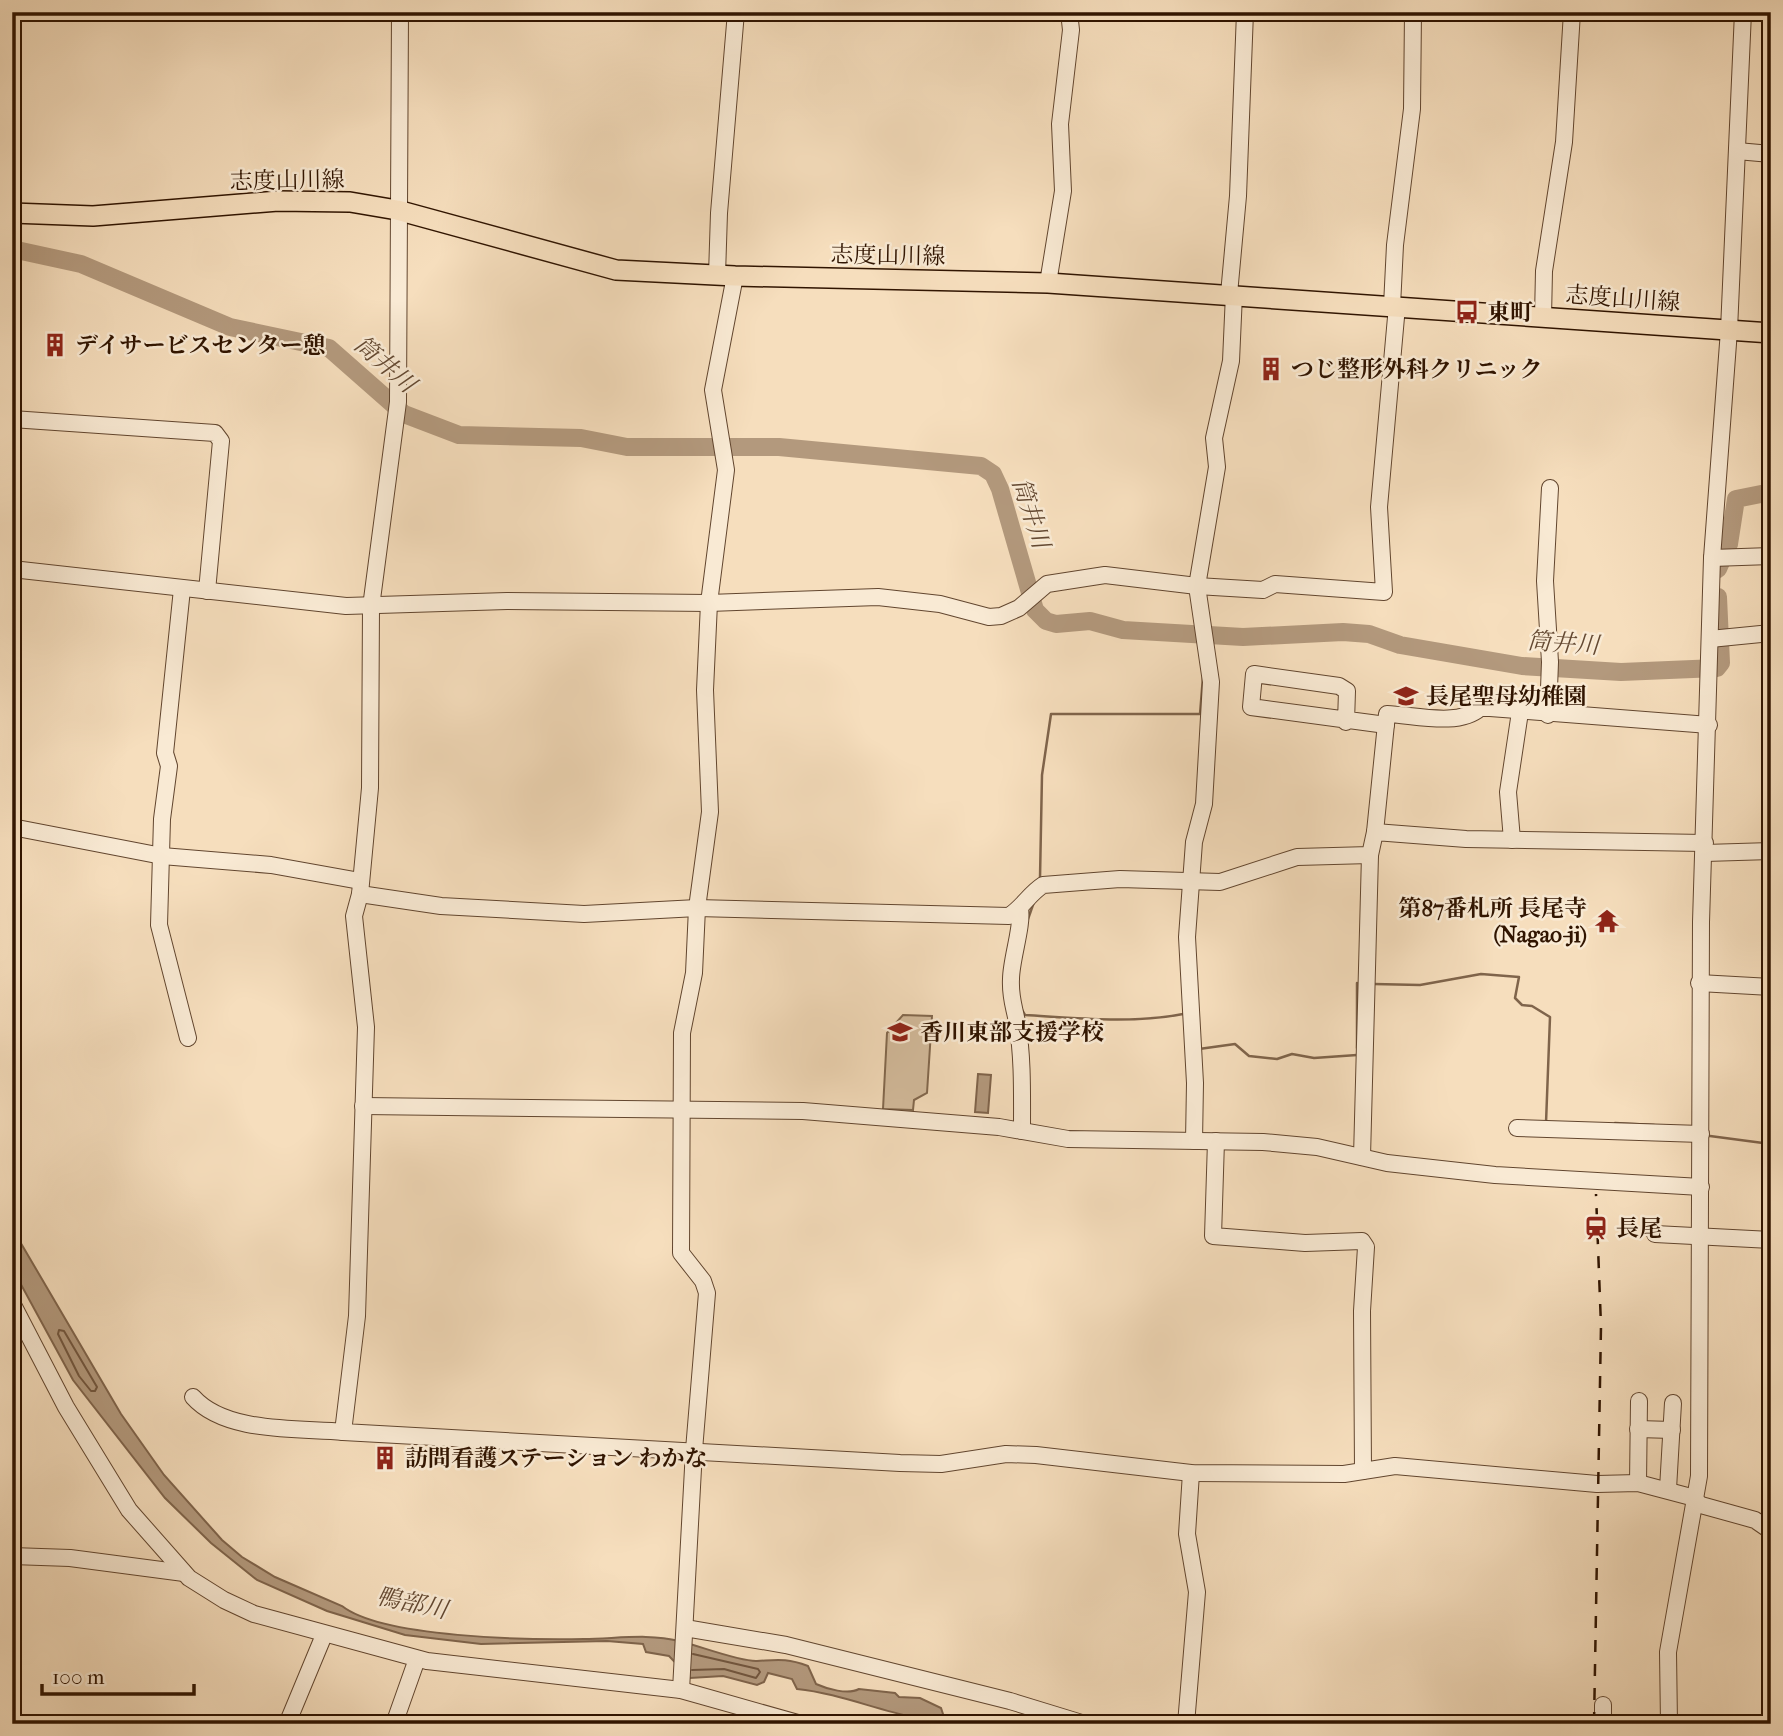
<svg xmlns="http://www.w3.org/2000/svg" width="1783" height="1736" viewBox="0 0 1783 1736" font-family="'IM FELL French Canon','Noto Serif JP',serif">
  <rect width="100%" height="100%" fill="#f6debd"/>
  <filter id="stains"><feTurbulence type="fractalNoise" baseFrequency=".00286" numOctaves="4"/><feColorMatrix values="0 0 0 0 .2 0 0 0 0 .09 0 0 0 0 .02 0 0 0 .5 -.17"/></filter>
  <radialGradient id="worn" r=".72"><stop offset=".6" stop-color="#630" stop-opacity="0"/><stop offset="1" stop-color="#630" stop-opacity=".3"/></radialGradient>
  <polygon fill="#d4bc9d" stroke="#82684e" stroke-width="2" points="903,1015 932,1016 927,1093 914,1100 913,1110 883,1109 887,1033"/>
  <g fill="#b3997d" stroke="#7f644b" stroke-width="2">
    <polygon points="978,1074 991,1075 988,1113 975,1112"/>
    <path d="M12,1228l109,186 43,61 58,65 20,17 33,20 67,29c41,32 187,34 242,33 30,0 65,-6 95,2 18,4 61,21 78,20 21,-1 29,-3 51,5l8,18c11,5 32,11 43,5l36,4 4,4 21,1 21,10 3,9c23,12 48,0 72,7 -35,0 -68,0 -103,-7 -39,-8 -76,-24 -116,-28l-5,-10 -24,-6 -4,9 -7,3 -34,-9 -33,2 -21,-22 -23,-4 -3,-8 -36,-3 -126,3 -76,-9 -78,-24 -70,-31 -46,-37 -46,-45 -92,-118 -61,-112z"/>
  </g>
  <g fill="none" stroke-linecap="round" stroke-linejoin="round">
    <g stroke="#72563e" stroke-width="2">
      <polygon points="59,1330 64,1331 97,1387 95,1391 91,1391 79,1376 58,1334"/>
      <polyline points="692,1670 724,1669 756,1678 760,1672 758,1669 693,1654"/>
    </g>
    <g stroke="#7f644b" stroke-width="2.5">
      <polyline points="1040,878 1042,775 1051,714 1200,714 1203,677"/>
      <polyline points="1028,919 1034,902"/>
      <polyline points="1374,984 1420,985 1481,974 1519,977 1515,998 1522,1005 1532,1006 1550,1017 1546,1123"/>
      <path d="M1022,1010l3,5c51,3 107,9 158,-1"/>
      <polyline points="1357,1048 1357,983"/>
      <polyline points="1199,1049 1235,1044 1249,1056 1277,1059 1292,1054 1314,1058 1357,1055"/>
      <polyline points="1615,1123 1654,1125"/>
      <polyline points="1710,1136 1763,1143 1766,1151 1771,1153"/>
    </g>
    <g stroke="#b3997d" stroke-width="18">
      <polyline points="12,249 81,264 230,327 329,348 404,414 459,435 581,438 627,447 779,447 981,466 993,474 1000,489 1035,610 1046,621 1056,624 1090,621 1123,630 1243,637 1343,632 1369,634 1400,645 1522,666 1621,672 1717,668 1721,663 1718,597"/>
      <polyline points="1718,569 1729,544 1736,499 1771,492"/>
    </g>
    <g stroke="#62462f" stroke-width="18">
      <g id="minor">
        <polyline points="400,12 398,402 371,607 370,788 360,894 354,916 366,1027 357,1316 343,1432 900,1463 941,1464 1006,1454 1036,1455 1191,1473 1344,1474 1395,1466 1597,1484 1638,1483 1691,1497 1701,1505 1755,1520 1771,1531"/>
        <polyline points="1737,151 1771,154"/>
        <polyline points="717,275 719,213 736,12"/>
        <polyline points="1048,283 1063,191 1060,124 1071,30 1069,12"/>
        <polyline points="1229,294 1238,196 1245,12"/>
        <polyline points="1392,306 1395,245 1412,109 1413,12"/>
        <polyline points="1543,317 1544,271 1564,142 1572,12"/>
        <polyline points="12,419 215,433 221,441 207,591"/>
        <polyline points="1712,558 1771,556"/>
        <polyline points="12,569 346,606 507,601 709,603 878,597 940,604 989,617 1001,616 1019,608 1047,584 1105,575 1197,586 1263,590 1275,584 1384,592 1379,507 1397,306"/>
        <polyline points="182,589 165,753 169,766 162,819 159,925 188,1038"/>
        <polyline points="1710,639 1771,633"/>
        <polyline points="1548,715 1550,662 1545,581 1550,488"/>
        <polyline points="1346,722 1347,691 1339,686 1254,674 1251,707 1386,725"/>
        <polyline points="12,827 162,856 271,865 360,881"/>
        <path d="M1375,832l12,-118c27,1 72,13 93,-6h10l219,17"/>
        <polyline points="1512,840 1508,792 1520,712"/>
        <polyline points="1705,853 1771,851"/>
        <path d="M360,894l81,12 143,8 113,-6 312,8c14,-9 20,-22 34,-31l77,-6 100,3 77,-25 73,-2 5,-23 91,7 239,4"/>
        <path d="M1020,909c3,16 -9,51 -9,70 -1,18 3,27 6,43 6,35 5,73 5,109"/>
        <polyline points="1699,983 1771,987"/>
        <polyline points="363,1106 803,1111 999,1127 1068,1139 1263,1142 1317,1147 1387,1163 1495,1175 1701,1187"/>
        <polyline points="1517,1128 1701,1134"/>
        <polyline points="1194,1141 1195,1083 1187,937 1194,842 1204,804 1211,682 1197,586 1217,467 1214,438 1231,361 1234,294"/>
        <polyline points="1216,1141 1213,1236 1305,1243 1362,1241 1366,1247 1362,1311 1363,1471"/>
        <polyline points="1362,1157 1370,855"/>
        <polyline points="1655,1234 1771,1240"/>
        <polyline points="12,1303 66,1407 129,1510 189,1578 224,1600 254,1614 427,1661 681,1690 801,1724"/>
        <path d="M193,1397c32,36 103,31 150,35"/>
        <polyline points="1638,1429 1672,1430"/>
        <polyline points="1638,1483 1639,1401"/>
        <polyline points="1668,1489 1673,1403"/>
        <polyline points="12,1556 70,1558 184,1573"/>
        <polyline points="685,1628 786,1645 1010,1701 1085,1724"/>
        <polyline points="681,1690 694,1450 707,1293 703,1281 681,1253 682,1033 694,973 697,908 710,812 705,690 709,603 726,470 713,390 735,276"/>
        <polyline points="287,1724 324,1635"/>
        <polyline points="394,1724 417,1659"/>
        <polyline points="1186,1724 1197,1592 1187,1534 1191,1473"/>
        <polyline points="1603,1724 1603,1705"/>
        <polyline points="1669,1724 1668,1652 1699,1476 1701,922 1712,558 1729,330 1743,12"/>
      </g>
    </g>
    <g stroke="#301400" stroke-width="22">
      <polyline id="major" points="12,213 93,216 278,201 350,202 397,210 616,270 735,276 1048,283 1771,333"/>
    </g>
    <use href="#minor" stroke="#f9ead4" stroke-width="16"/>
    <use href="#major" stroke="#f6debd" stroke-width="19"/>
    <polyline stroke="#301400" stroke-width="2.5" stroke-dasharray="12 12" stroke-linecap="butt" points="1594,1724 1601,1326 1596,1194"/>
  </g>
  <defs>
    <g id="bus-bare" transform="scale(1.89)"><path d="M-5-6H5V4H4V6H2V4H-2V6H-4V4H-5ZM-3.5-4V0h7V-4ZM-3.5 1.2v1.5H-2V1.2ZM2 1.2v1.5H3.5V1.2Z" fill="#8f2418" stroke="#f9ead4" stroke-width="2.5" paint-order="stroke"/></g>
    <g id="building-bare" transform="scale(1.89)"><path d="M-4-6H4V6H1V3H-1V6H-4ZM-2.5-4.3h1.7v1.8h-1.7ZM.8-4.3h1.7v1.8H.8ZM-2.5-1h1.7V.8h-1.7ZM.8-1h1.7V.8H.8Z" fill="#8f2418" stroke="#f9ead4" stroke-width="2.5" paint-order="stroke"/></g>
    <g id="school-bare" transform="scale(1.89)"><path d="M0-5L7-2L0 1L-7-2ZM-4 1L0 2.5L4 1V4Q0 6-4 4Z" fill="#8f2418" stroke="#f9ead4" stroke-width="2.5" paint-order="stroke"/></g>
    <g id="temple-bare" transform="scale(1.89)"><path d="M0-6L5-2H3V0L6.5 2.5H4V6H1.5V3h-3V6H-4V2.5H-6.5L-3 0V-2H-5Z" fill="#8f2418" stroke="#f9ead4" stroke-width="2.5" paint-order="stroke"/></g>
    <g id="station-bare" transform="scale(1.89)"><path d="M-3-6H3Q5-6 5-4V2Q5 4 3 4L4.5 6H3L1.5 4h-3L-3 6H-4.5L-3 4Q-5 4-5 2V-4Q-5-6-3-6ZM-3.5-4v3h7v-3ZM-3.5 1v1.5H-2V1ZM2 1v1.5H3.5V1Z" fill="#8f2418" stroke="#f9ead4" stroke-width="2.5" paint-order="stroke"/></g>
  </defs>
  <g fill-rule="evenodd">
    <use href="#bus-bare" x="1467" y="312"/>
    <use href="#building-bare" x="55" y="345"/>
    <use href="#building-bare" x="1271" y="369"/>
    <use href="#school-bare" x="1406" y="696"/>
    <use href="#temple-bare" x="1607" y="921"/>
    <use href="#school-bare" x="900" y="1032"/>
    <use href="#station-bare" x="1596" y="1228"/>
    <use href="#building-bare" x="385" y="1458"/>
  </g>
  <g text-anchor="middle" stroke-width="5" stroke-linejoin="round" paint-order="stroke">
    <g font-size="23" fill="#301400" stroke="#f9ead4">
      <text transform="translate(287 180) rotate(-1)" y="8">志度山川線</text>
      <text transform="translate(888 255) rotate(1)" y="8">志度山川線</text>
      <text transform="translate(1623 298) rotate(4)" y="8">志度山川線</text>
    </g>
    <g font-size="23" font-weight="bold" fill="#301400" stroke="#f9ead4" text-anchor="start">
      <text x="1487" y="320">東町</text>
      <text x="75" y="353">デイサービスセンター憩</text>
      <text x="1291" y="377">つじ整形外科クリニック</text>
      <text x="1426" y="704">長尾聖母幼稚園</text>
      <text x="1587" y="916" text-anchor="end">第87番札所 長尾寺<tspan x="1587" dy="26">(Nagao-ji)</tspan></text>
      <text x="920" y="1040">香川東部支援学校</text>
      <text x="1616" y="1236">長尾</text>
      <text x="405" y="1466">訪問看護ステーション わかな</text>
    </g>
    <g font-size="24" font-style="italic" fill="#644932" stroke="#f9ead4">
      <text transform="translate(385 364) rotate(41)" y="8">筒井川</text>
      <text transform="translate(1031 513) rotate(72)" y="8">筒井川</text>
      <text transform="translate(1563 643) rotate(4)" y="8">筒井川</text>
      <text transform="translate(412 1603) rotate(12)" y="8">鴨部川</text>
    </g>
  </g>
  <rect width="1783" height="1736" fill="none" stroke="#f6debd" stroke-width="42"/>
  <rect x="14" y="14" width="1755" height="1708" fill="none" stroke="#301400" stroke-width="3.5"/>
  <rect x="21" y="21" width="1741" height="1694" fill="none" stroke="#301400" stroke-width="2"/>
  <path d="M42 1684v10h152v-10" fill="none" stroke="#301400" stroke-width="3.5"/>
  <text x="52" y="1684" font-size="21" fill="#301400" stroke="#f9ead4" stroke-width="5" paint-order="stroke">100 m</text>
  <rect width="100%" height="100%" filter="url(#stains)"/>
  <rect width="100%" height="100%" fill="url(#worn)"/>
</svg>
